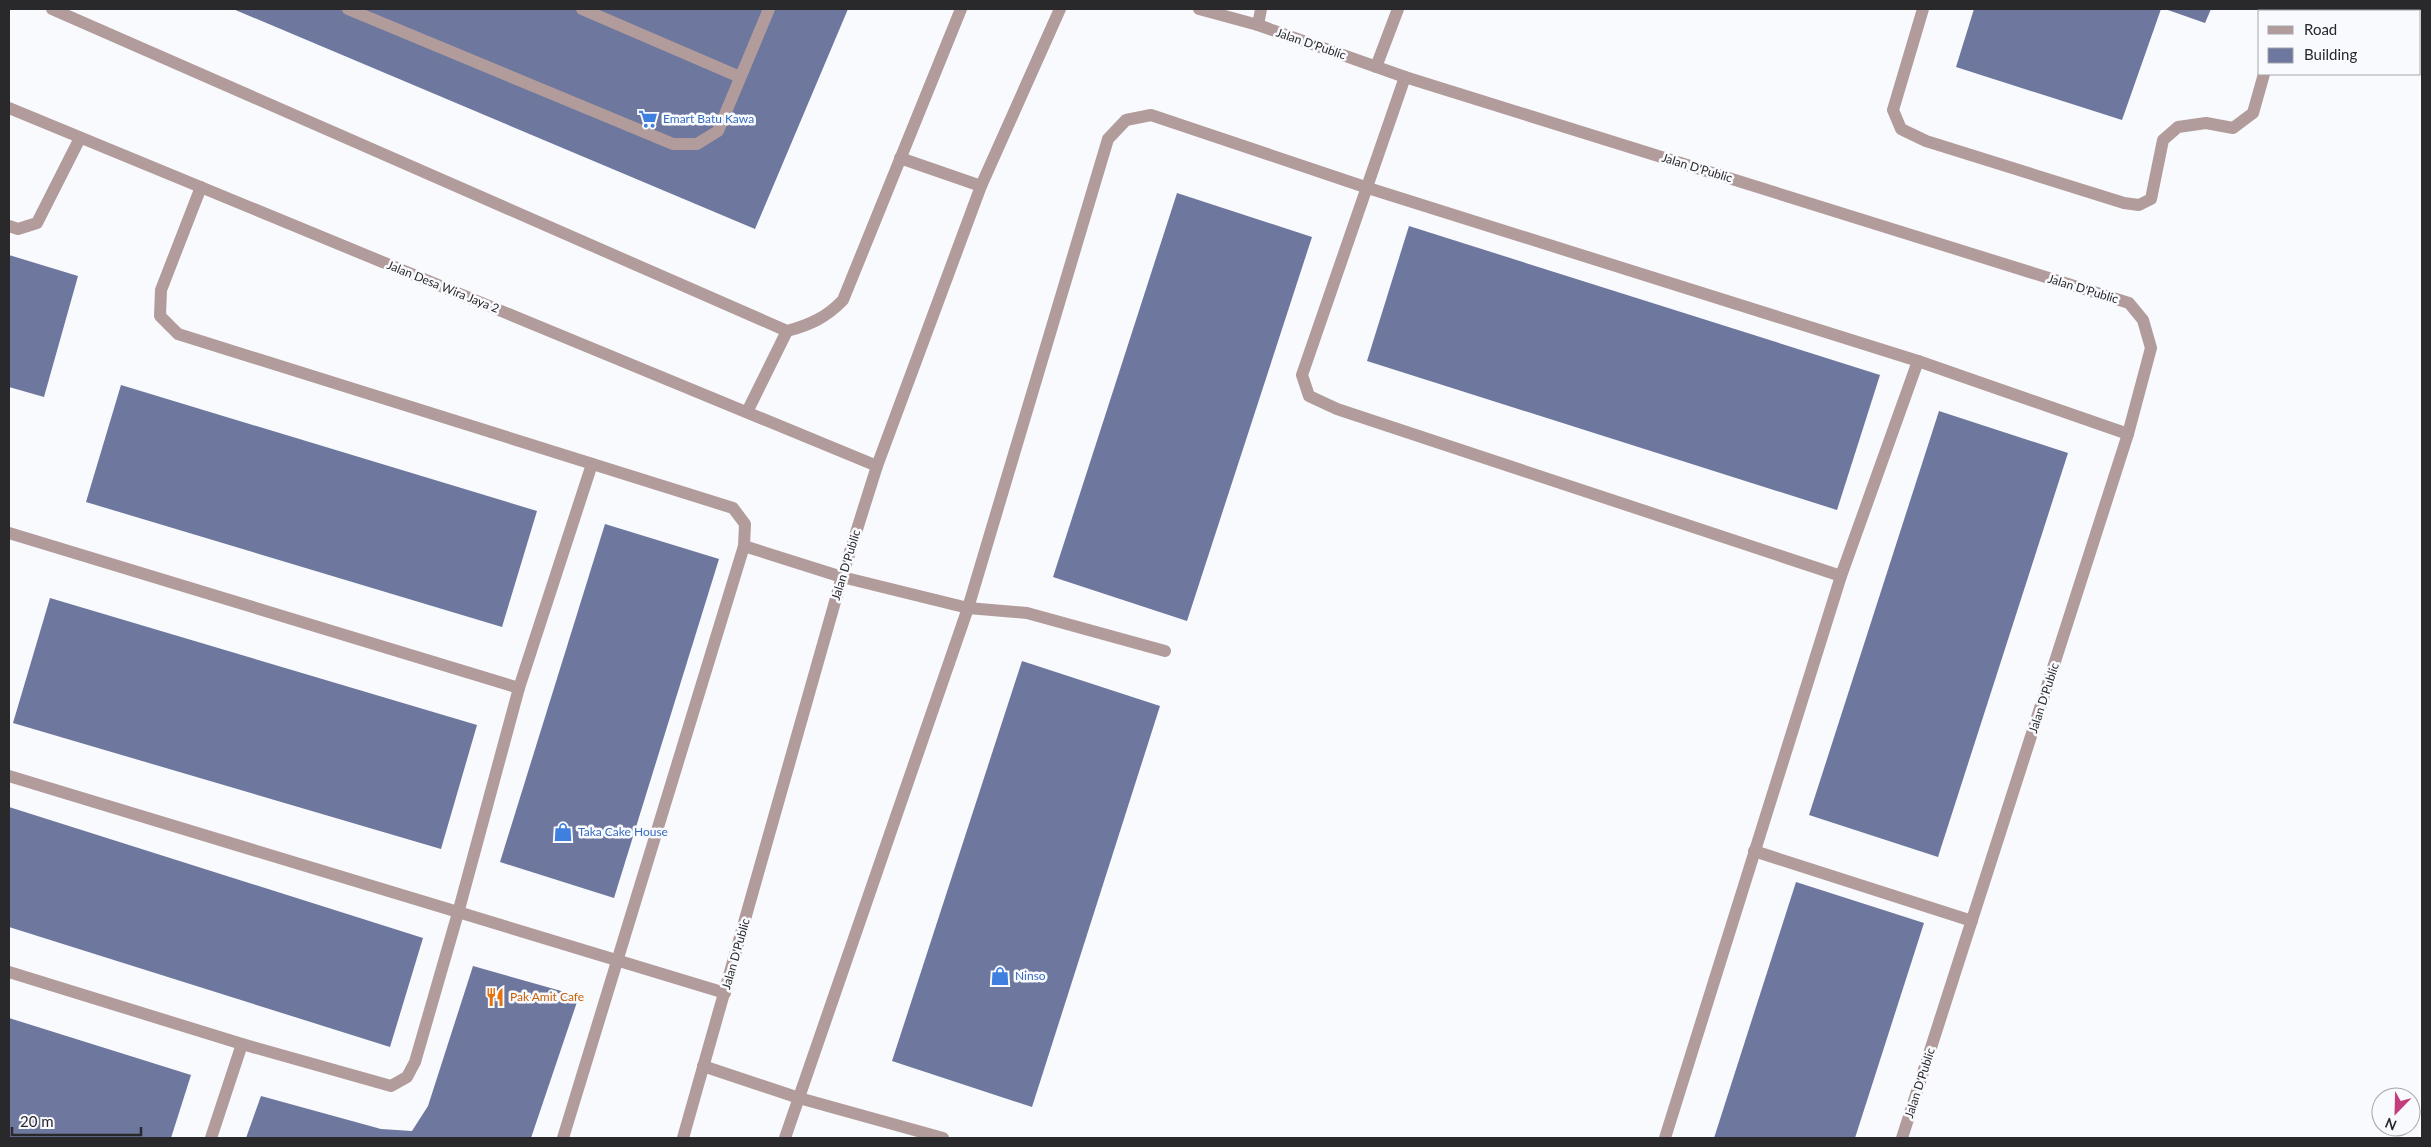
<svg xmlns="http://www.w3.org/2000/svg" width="2431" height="1147" viewBox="0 0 2431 1147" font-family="Lato,sans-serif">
  <rect width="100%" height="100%" fill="#f9fafe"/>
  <g fill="#6e779d">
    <polygon points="233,9 848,9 755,229"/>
    <polygon points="1974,9 2161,9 2122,120 1956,67"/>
    <polygon points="2165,9 2211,9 2205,23"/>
    <polygon points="1177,193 1312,237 1187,621 1053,577"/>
    <polygon points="1409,226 1880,375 1837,510 1367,361"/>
    <polygon points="9,255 78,276 44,397 9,387"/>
    <polygon points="121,385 537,511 502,627 86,502"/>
    <polygon points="1939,411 2068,453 1938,857 1809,815"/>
    <polygon points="605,524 719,559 614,898 500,862"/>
    <polygon points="50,598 477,725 441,849 13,723"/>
    <polygon points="1022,661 1160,706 1032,1107 892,1061"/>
    <polygon points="9,807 423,938 390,1047 9,927"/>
    <polygon points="1796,882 1924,923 1855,1138 1714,1138"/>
    <polygon points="473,966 579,996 531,1138 246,1138 261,1096 381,1129 412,1131 428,1106"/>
    <polygon points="9,1018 191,1075 171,1138 9,1138"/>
  </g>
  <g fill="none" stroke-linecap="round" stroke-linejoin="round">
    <g stroke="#b29c9b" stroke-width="12">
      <path d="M52,9l735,322c23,-6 40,-14 56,-31l118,-291"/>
      <polyline points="348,9 673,144 697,144 718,131 769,9"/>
      <polyline points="582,9 740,77"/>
      <polyline points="1199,9 1258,25 1405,77 2129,303 2143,320 2151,348 2128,434 1902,1138"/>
      <polyline points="1923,9 1893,110 1901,129 1926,141 2124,203 2139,205 2151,199 2163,140 2178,127 2206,123 2233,128 2253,113 2264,74"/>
      <polyline points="2281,11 2282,9"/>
      <polyline points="1258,25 1261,9"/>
      <polyline points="1376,67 1398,9"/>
      <polyline points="1405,77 1302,375 1309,396 1337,409 1841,576 1665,1138"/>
      <polyline points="9,108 877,466"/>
      <polyline points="900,158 981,186"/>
      <polyline points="201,187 161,290 160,316 178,334 733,508 745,524 744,546 563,1138"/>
      <polyline points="9,226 18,229 37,223 80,138"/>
      <polyline points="747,412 787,331"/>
      <polyline points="9,533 519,688"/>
      <polyline points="744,546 842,577 968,608 1027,613 1165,651"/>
      <polyline points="1841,576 1918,361"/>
      <polyline points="9,776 725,993"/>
      <polyline points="1754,851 1972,921"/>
      <polyline points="9,972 242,1044 391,1086 407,1077 415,1062 458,913 519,688 592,464"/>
      <polyline points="703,1066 799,1098 943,1138"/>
      <polyline points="211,1138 242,1044"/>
      <polyline points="683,1138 842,577 877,466 981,186 1060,9"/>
      <polyline points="785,1138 968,608 1108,139 1126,120 1151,115 1368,188 1918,361 2128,434"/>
    </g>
  </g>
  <defs>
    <g id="supermarket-bare" transform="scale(1.5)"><path d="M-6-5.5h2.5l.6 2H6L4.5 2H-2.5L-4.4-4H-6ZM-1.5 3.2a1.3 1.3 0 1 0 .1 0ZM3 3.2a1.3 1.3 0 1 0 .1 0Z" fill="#3f7fe0" stroke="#f9fafe" stroke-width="2.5" paint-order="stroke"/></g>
    <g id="shop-bare" transform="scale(1.5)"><path d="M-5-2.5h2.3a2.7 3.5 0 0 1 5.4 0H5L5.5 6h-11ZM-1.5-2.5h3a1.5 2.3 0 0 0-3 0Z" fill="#3f7fe0" stroke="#f9fafe" stroke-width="2.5" paint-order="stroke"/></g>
    <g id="restaurant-bare" transform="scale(1.5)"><path d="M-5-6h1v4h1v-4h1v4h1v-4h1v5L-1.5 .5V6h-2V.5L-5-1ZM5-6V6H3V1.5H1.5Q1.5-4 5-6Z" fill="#e8710a" stroke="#f9fafe" stroke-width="2.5" paint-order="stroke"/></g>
  </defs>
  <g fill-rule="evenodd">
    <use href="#supermarket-bare" x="648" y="119"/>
    <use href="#shop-bare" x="563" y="832"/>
    <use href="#shop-bare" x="1000" y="976"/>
    <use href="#restaurant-bare" x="495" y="997"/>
  </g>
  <g text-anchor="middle" stroke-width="5" stroke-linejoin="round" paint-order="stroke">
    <g font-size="12" fill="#29292c" stroke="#f9fafe">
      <text transform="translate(1311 44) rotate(19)" y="4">Jalan D'Public</text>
      <text transform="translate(1697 168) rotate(17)" y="4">Jalan D'Public</text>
      <text transform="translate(443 287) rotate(22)" y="4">Jalan Desa Wira Jaya 2</text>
      <text transform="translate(2083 289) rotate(17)" y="4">Jalan D'Public</text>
      <text transform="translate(846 565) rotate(-73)" y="4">Jalan D'Public</text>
      <text transform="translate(2044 698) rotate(-72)" y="4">Jalan D'Public</text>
      <text transform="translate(736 954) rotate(-74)" y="4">Jalan D'Public</text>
      <text transform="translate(1920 1083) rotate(-72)" y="4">Jalan D'Public</text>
    </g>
    <g font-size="12" fill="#366cbe" stroke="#f9fafe" text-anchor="start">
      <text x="663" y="123">Emart Batu Kawa</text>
      <text x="578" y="836">Taka Cake House</text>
      <text x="1015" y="980">Ninso</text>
    </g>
    <g font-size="12" fill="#c56008" stroke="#f9fafe" text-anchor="start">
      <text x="510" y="1001">Pak Amit Cafe</text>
    </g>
  </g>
  <rect width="2431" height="1147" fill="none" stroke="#29292c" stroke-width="20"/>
  <rect x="2258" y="10" width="162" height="65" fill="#f9fafe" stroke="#a6a6aa"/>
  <rect x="2268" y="26" width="25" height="8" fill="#b29c9b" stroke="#a6a6aa"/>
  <text x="2304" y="35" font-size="15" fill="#29292c">Road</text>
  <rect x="2268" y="48" width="25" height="15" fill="#6e779d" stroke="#a6a6aa"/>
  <text x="2304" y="60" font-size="15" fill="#29292c">Building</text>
  <g transform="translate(2396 1112) rotate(203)"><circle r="24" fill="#f9fafe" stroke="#a6a6aa"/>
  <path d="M0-4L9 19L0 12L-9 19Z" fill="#c43d7c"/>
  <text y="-8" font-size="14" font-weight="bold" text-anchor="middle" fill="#29292c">N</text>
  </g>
  <path d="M12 1127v8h129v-8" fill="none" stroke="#29292c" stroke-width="2.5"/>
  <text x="20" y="1127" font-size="15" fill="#29292c" stroke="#f9fafe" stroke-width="4" paint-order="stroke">20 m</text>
</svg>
